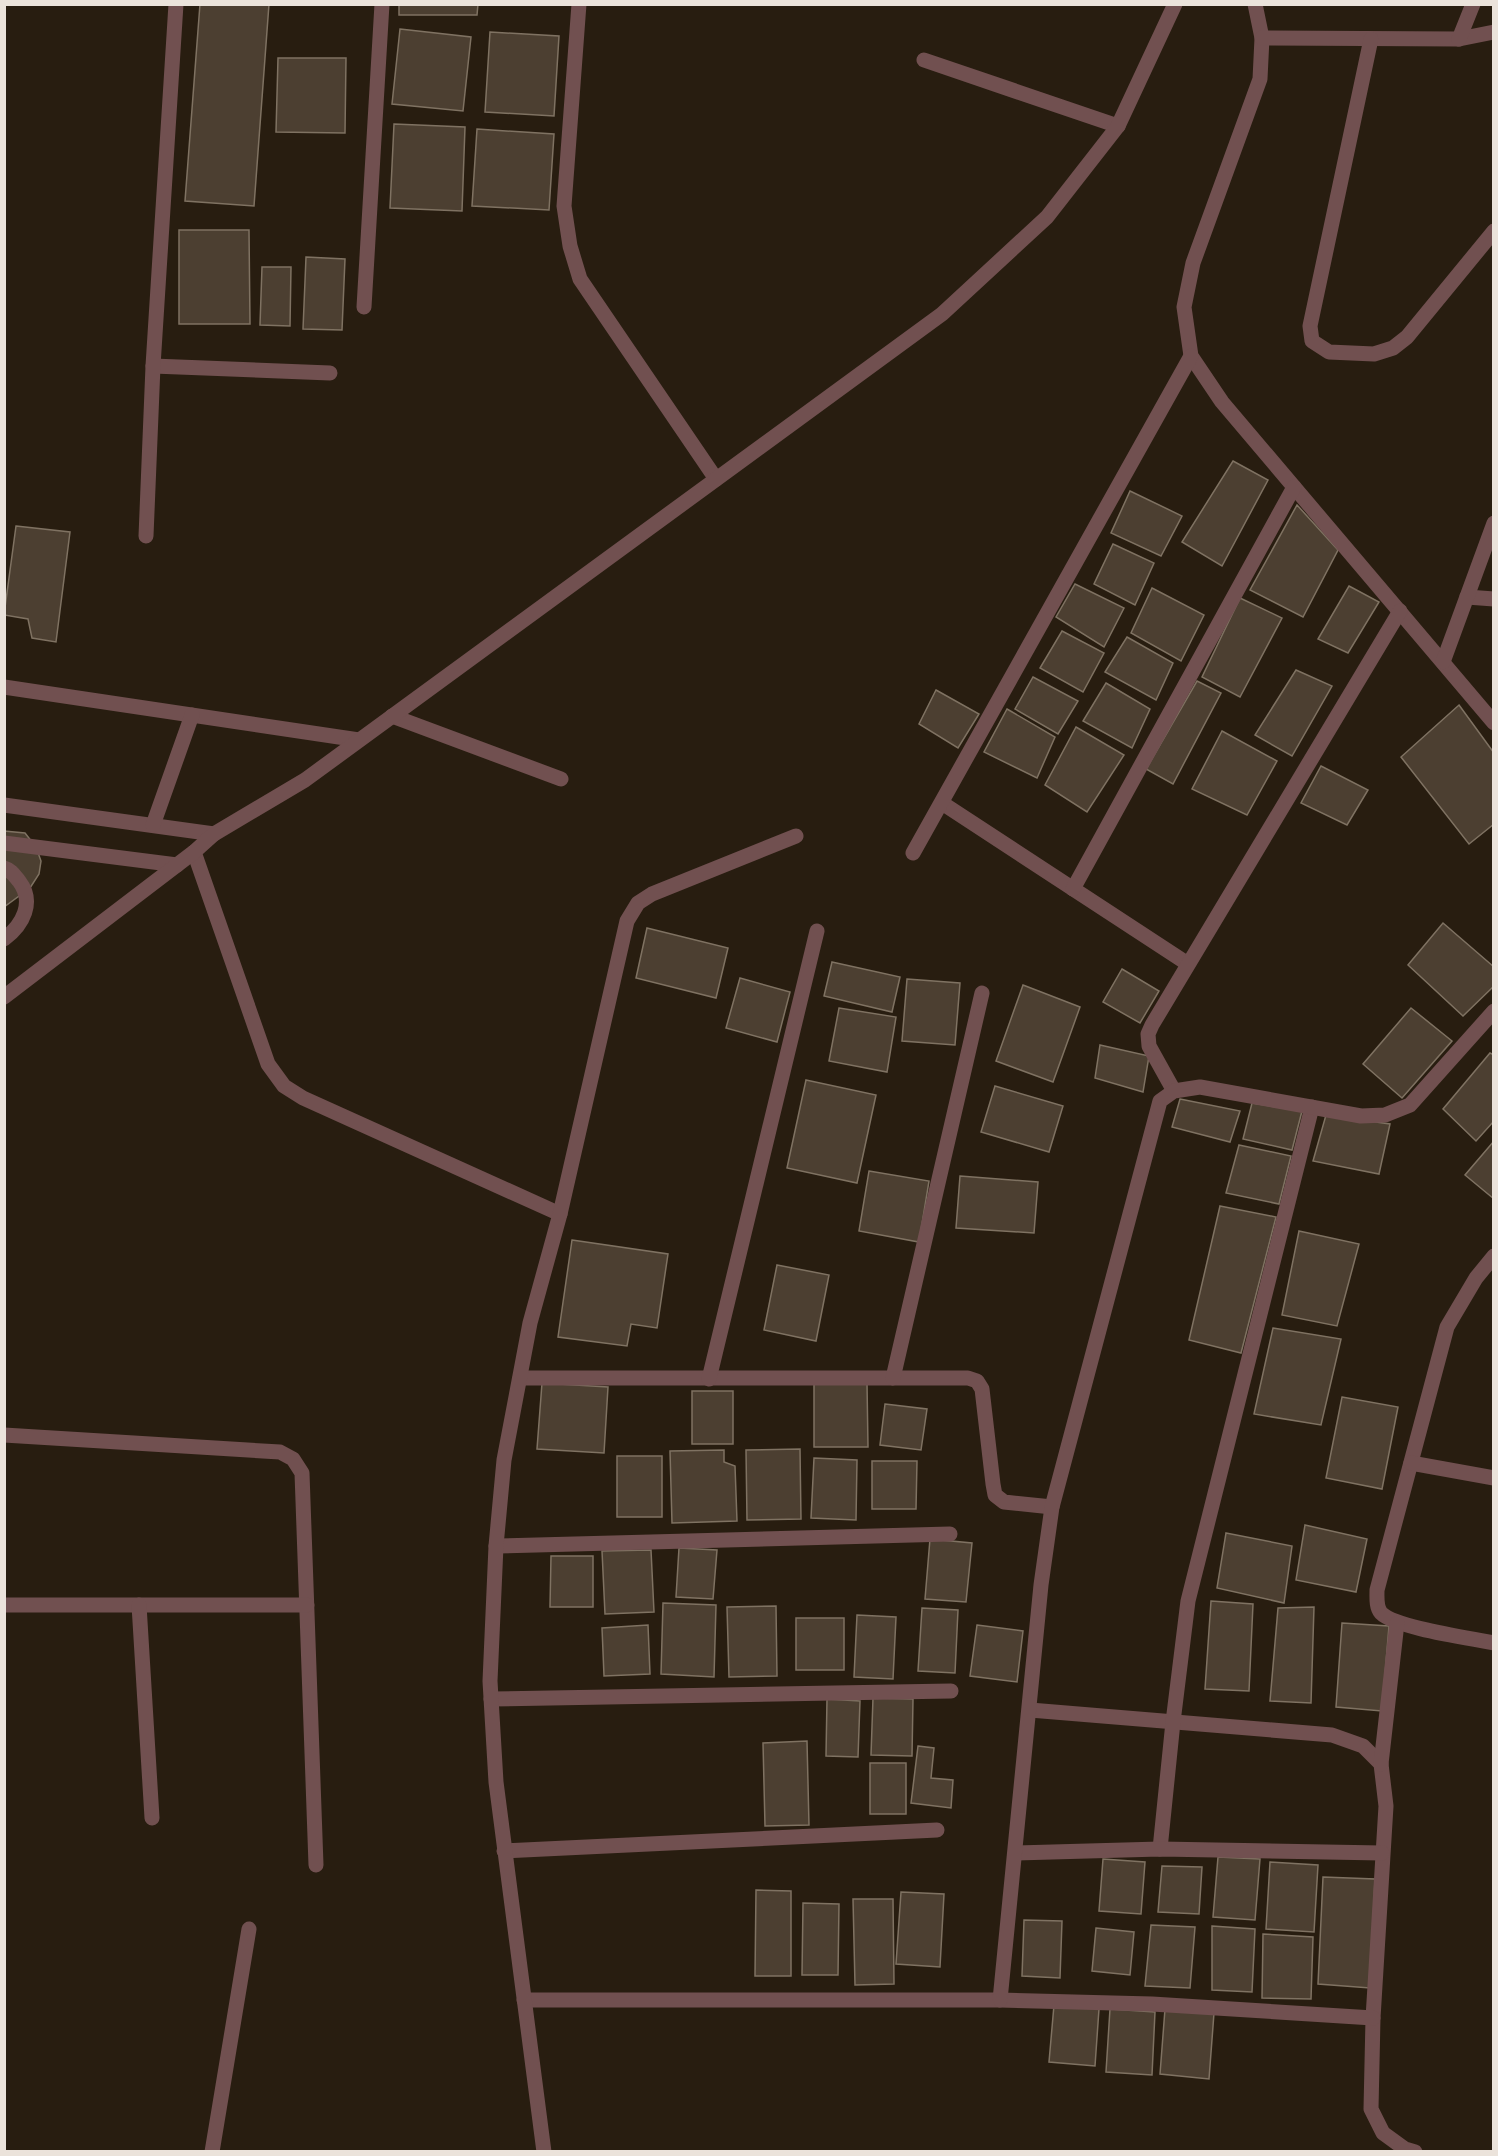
<svg xmlns="http://www.w3.org/2000/svg" width="1498" height="2156" viewBox="0 0 1498 2156" font-family="Signika,sans-serif">
  <rect width="100%" height="100%" fill="#281d10"/>
  <g fill="#4c3f31" stroke="#7f7262" stroke-width="1.5">
    <polygon points="200,4 269,4 254,206 185,201"/>
    <polygon points="399,4 478,4 477,15 399,15"/>
    <polygon points="400,29 471,37 463,111 392,104"/>
    <polygon points="490,32 559,36 554,116 485,112"/>
    <polygon points="278,58 346,58 345,133 276,132"/>
    <polygon points="394,124 465,127 462,211 390,208"/>
    <polygon points="477,129 554,134 549,210 472,206"/>
    <polygon points="179,230 249,230 250,324 179,324"/>
    <polygon points="306,257 345,259 342,330 303,329"/>
    <polygon points="262,267 291,267 290,326 260,325"/>
    <polygon points="1233,461 1268,480 1222,566 1182,542"/>
    <polygon points="1130,491 1182,516 1161,556 1111,533"/>
    <polygon points="1297,505 1338,550 1303,617 1250,590"/>
    <polygon points="16,526 70,532 56,642 32,638 28,619 4,615"/>
    <polygon points="1113,544 1154,563 1135,605 1094,584"/>
    <polygon points="1075,584 1124,608 1104,647 1056,617"/>
    <polygon points="1349,586 1379,602 1348,653 1318,639"/>
    <polygon points="1152,588 1204,615 1181,661 1131,633"/>
    <polygon points="1240,598 1282,618 1240,697 1202,677"/>
    <polygon points="1062,631 1104,653 1083,692 1040,668"/>
    <polygon points="1127,637 1173,663 1156,700 1105,672"/>
    <polygon points="1296,670 1332,686 1292,756 1255,735"/>
    <polygon points="1033,677 1078,701 1058,734 1015,709"/>
    <polygon points="1197,681 1221,693 1173,784 1146,769"/>
    <polygon points="1106,683 1150,709 1132,748 1083,721"/>
    <polygon points="936,690 979,714 958,748 919,724"/>
    <polygon points="1459,705 1494,753 1494,824 1469,844 1401,757"/>
    <polygon points="1007,709 1055,737 1037,778 984,752"/>
    <polygon points="1076,727 1124,755 1087,812 1045,785"/>
    <polygon points="1222,731 1277,761 1247,815 1192,789"/>
    <polygon points="1321,766 1368,790 1347,825 1301,803"/>
    <polygon points="4,831 25,833 36,847 41,861 39,874 30,888 4,907"/>
    <polygon points="1443,923 1494,967 1494,986 1463,1016 1408,965"/>
    <polygon points="647,928 728,948 716,998 636,978"/>
    <polygon points="832,962 900,977 892,1012 824,996"/>
    <polygon points="1122,969 1159,991 1140,1023 1103,1002"/>
    <polygon points="740,978 790,992 777,1042 726,1028"/>
    <polygon points="907,979 960,983 955,1045 902,1041"/>
    <polygon points="1023,985 1080,1007 1053,1082 996,1061"/>
    <polygon points="839,1008 896,1017 887,1072 829,1061"/>
    <polygon points="1411,1008 1452,1041 1402,1098 1363,1064"/>
    <polygon points="1100,1045 1149,1056 1143,1092 1095,1078"/>
    <polygon points="1490,1053 1494,1055 1494,1121 1476,1141 1443,1109"/>
    <polygon points="806,1080 876,1095 857,1183 787,1168"/>
    <polygon points="995,1086 1063,1106 1049,1152 981,1132"/>
    <polygon points="1180,1099 1240,1111 1230,1142 1172,1127"/>
    <polygon points="1252,1103 1302,1111 1292,1150 1243,1139"/>
    <polygon points="1326,1115 1390,1124 1379,1174 1313,1161"/>
    <polygon points="1494,1141 1494,1199 1465,1175"/>
    <polygon points="1239,1145 1291,1156 1279,1204 1226,1193"/>
    <polygon points="869,1171 929,1181 919,1242 859,1231"/>
    <polygon points="960,1176 1038,1182 1034,1233 956,1228"/>
    <polygon points="1220,1206 1276,1217 1241,1353 1189,1340"/>
    <polygon points="1299,1231 1359,1244 1337,1326 1282,1315"/>
    <polygon points="572,1240 668,1254 657,1328 631,1324 627,1346 558,1337"/>
    <polygon points="777,1265 829,1275 816,1341 764,1330"/>
    <polygon points="1273,1328 1341,1339 1321,1425 1254,1414"/>
    <polygon points="542,1383 608,1387 604,1453 537,1449"/>
    <polygon points="814,1383 867,1383 868,1447 814,1447"/>
    <rect x="692" y="1391" width="41" height="53"/>
    <polygon points="1342,1397 1398,1407 1382,1489 1326,1478"/>
    <polygon points="885,1404 927,1409 921,1450 880,1445"/>
    <polygon points="800,1449 801,1519 747,1520 746,1450"/>
    <polygon points="724,1450 724,1462 735,1466 737,1521 672,1523 670,1451"/>
    <rect x="617" y="1456" width="45" height="61"/>
    <polygon points="814,1458 857,1460 856,1520 811,1518"/>
    <polygon points="872,1461 917,1461 916,1509 872,1509"/>
    <polygon points="1305,1525 1367,1539 1356,1592 1296,1580"/>
    <polygon points="1226,1533 1292,1546 1284,1603 1217,1588"/>
    <polygon points="930,1539 972,1543 966,1602 925,1599"/>
    <polygon points="679,1548 717,1550 713,1599 676,1597"/>
    <polygon points="651,1550 654,1612 605,1614 602,1551"/>
    <polygon points="551,1556 593,1556 593,1607 550,1607"/>
    <polygon points="1211,1601 1253,1604 1249,1691 1205,1689"/>
    <polygon points="663,1603 716,1605 714,1677 661,1674"/>
    <polygon points="776,1606 777,1676 729,1677 727,1607"/>
    <polygon points="1314,1607 1311,1703 1270,1701 1278,1608"/>
    <polygon points="922,1608 958,1610 955,1673 918,1671"/>
    <polygon points="857,1615 896,1617 893,1679 854,1677"/>
    <rect x="796" y="1618" width="48" height="52"/>
    <polygon points="1342,1623 1389,1626 1382,1711 1336,1707"/>
    <polygon points="648,1625 650,1674 604,1676 602,1628"/>
    <polygon points="977,1625 1023,1631 1017,1682 970,1676"/>
    <polygon points="873,1698 913,1699 912,1756 871,1755"/>
    <polygon points="827,1699 860,1701 858,1757 826,1756"/>
    <polygon points="807,1741 809,1825 765,1826 763,1743"/>
    <polygon points="918,1746 934,1748 931,1778 953,1780 951,1808 911,1803"/>
    <rect x="870" y="1763" width="36" height="51"/>
    <polygon points="1218,1857 1260,1859 1255,1920 1213,1917"/>
    <polygon points="1103,1859 1145,1862 1141,1914 1099,1911"/>
    <polygon points="1270,1862 1318,1865 1314,1932 1266,1929"/>
    <polygon points="1162,1866 1202,1867 1199,1914 1158,1912"/>
    <polygon points="1323,1877 1375,1879 1370,1988 1318,1984"/>
    <polygon points="756,1890 791,1891 791,1976 755,1976"/>
    <polygon points="901,1892 944,1894 940,1967 896,1964"/>
    <polygon points="853,1899 893,1899 894,1984 855,1985"/>
    <polygon points="803,1903 839,1904 838,1975 802,1975"/>
    <polygon points="1024,1920 1062,1921 1060,1978 1022,1976"/>
    <polygon points="1151,1925 1195,1927 1190,1988 1145,1986"/>
    <polygon points="1212,1926 1255,1929 1252,1992 1212,1990"/>
    <polygon points="1096,1928 1134,1932 1130,1975 1092,1971"/>
    <polygon points="1263,1934 1313,1937 1311,1999 1262,1998"/>
    <polygon points="1054,2005 1099,2009 1095,2066 1049,2062"/>
    <polygon points="1110,2009 1155,2012 1152,2075 1106,2072"/>
    <polygon points="1165,2009 1214,2013 1209,2079 1160,2074"/>
  </g>
  <g fill="none" stroke-linecap="round" stroke-linejoin="round">
    <g stroke="#715050" stroke-width="15">
      <polyline points="579,4 564,206 570,246 580,279 716,479"/>
      <polyline points="1255,4 1262,38 1260,79 1193,263 1184,307 1191,356 1222,402 1494,723"/>
      <polyline points="1262,38 1459,39 1494,32"/>
      <polyline points="1371,39 1310,326 1312,341 1329,352 1374,354 1393,348 1407,337 1494,231"/>
      <polyline points="1459,39 1473,4"/>
      <polyline points="924,60 1118,126"/>
      <polyline points="364,307 382,4"/>
      <polyline points="153,366 330,373"/>
      <polyline points="146,536 153,366 176,4"/>
      <polyline points="1467,597 1494,599"/>
      <polyline points="1443,662 1494,523"/>
      <polyline points="4,687 359,740"/>
      <polyline points="392,716 561,779"/>
      <polyline points="942,803 1188,964"/>
      <polyline points="4,805 214,834"/>
      <polyline points="153,825 192,715"/>
      <polyline points="4,843 177,865"/>
      <polyline points="194,852 268,1064 284,1086 303,1098 560,1214"/>
      <polyline points="913,853 1191,356"/>
      <path d="M4,868c7,2 10,7 15,13 16,21 4,44 -15,58"/>
      <polyline points="1073,889 1294,487"/>
      <polyline points="4,997 194,852 214,834 305,780 942,314 1047,217 1118,126 1175,4"/>
      <polyline points="1174,1091 1149,1046 1148,1034 1152,1025 1400,611"/>
      <path d="M1494,1256l-18,22 -29,49 -70,263c0,8 -1,17 4,23 15,15 89,25 113,30"/>
      <polyline points="520,1378 968,1378 977,1381 982,1389 993,1484 995,1495 1004,1502 1052,1507"/>
      <polyline points="893,1378 982,993"/>
      <polyline points="709,1379 817,931"/>
      <polyline points="4,1435 280,1452 293,1459 302,1473 316,1865"/>
      <polyline points="1411,1463 1494,1478"/>
      <polyline points="496,1546 950,1534"/>
      <polyline points="4,1605 307,1605"/>
      <polyline points="139,1605 152,1818"/>
      <polyline points="491,1699 951,1691"/>
      <polyline points="1030,1710 1332,1735 1363,1746 1381,1764 1386,1806 1373,2018 1371,2109 1383,2133 1405,2149 1415,2152"/>
      <polyline points="1381,1764 1397,1623"/>
      <polyline points="1160,1849 1173,1722 1188,1601 1312,1107"/>
      <polyline points="504,1851 937,1830"/>
      <polyline points="1016,1853 1160,1849 1382,1853"/>
      <polyline points="524,2000 1000,2000 1152,2004 1373,2018"/>
      <polyline points="1000,2000 1041,1585 1052,1507 1160,1101 1174,1091 1200,1087 1361,1116 1385,1115 1410,1105 1494,1011"/>
      <polyline points="212,2152 249,1929"/>
      <polyline points="544,2152 496,1782 490,1681 496,1546 504,1460 530,1323 560,1214 627,921 638,903 652,894 796,836"/>
    </g>
  </g>
  <rect width="1498" height="2156" fill="none" stroke="#ebe3db" stroke-width="12"/>
</svg>
